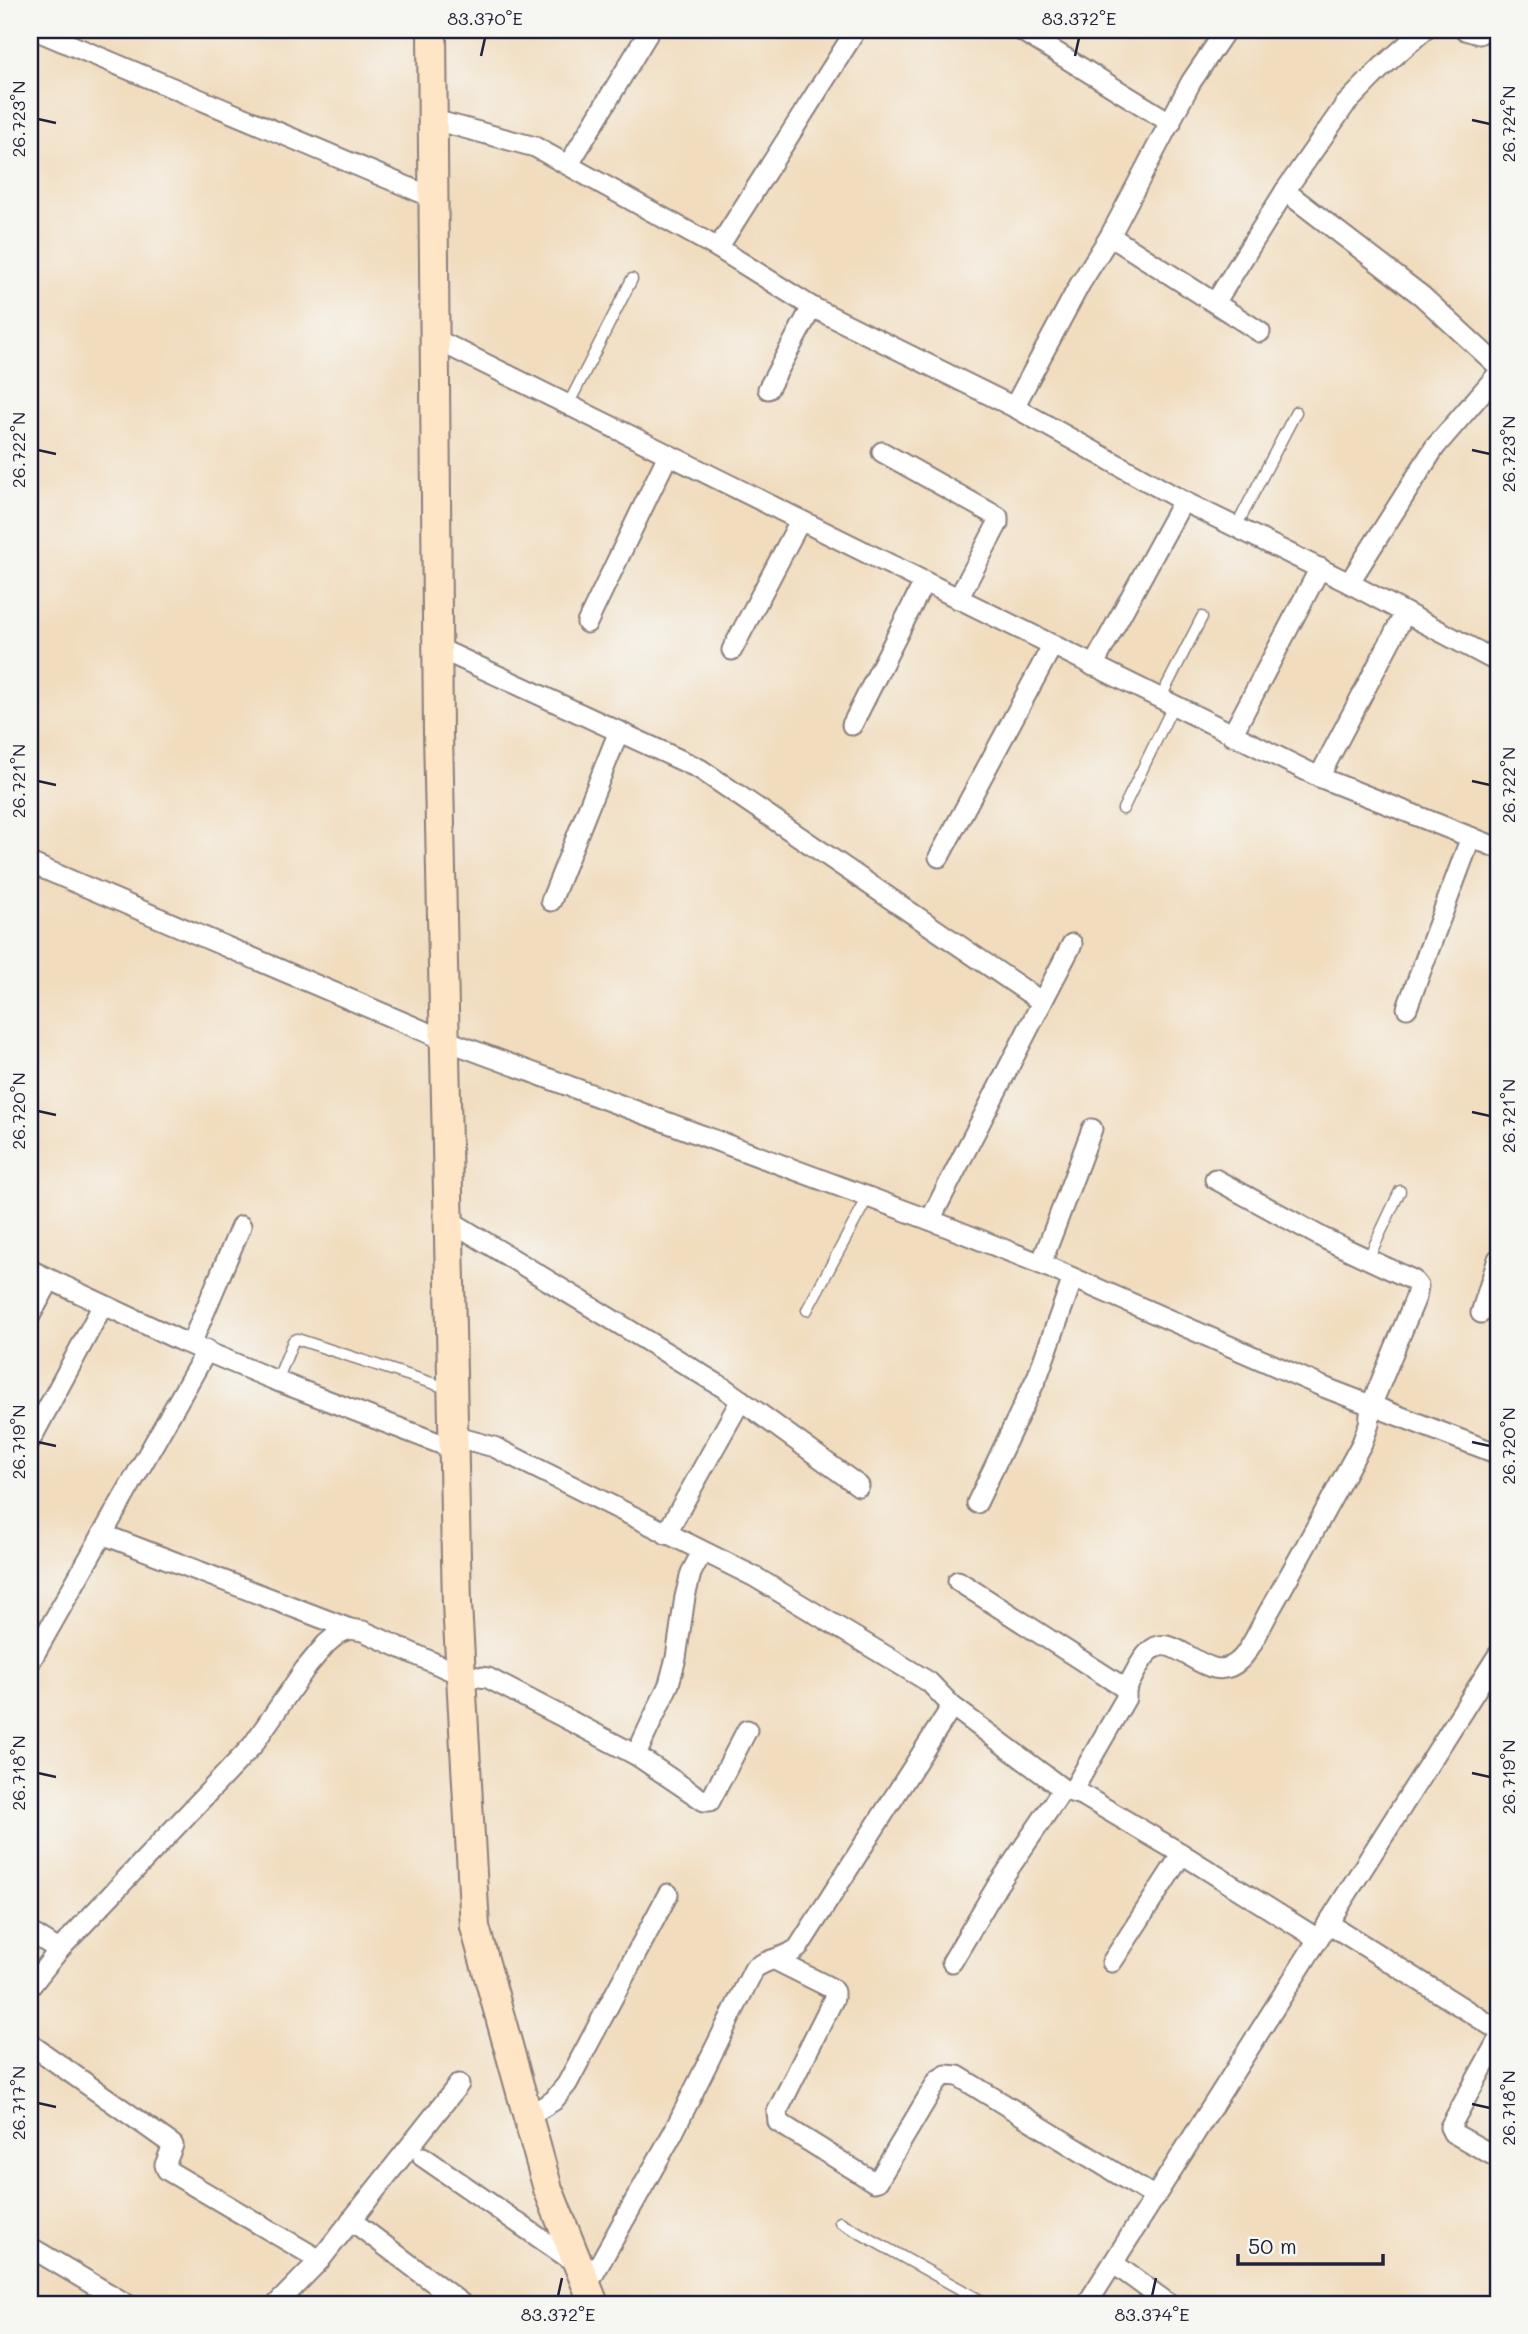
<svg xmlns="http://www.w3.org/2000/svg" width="1528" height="2334" viewBox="0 0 1528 2334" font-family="Mali,sans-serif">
  <rect width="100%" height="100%" fill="#f6f6f2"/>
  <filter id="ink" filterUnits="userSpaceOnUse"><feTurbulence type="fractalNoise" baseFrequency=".0143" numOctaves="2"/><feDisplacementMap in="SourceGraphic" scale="14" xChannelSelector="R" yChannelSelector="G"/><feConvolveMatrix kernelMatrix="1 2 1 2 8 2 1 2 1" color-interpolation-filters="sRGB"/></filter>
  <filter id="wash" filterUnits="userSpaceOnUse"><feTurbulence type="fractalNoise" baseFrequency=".00686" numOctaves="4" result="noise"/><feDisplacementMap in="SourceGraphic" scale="28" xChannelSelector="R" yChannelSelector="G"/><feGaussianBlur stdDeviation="1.57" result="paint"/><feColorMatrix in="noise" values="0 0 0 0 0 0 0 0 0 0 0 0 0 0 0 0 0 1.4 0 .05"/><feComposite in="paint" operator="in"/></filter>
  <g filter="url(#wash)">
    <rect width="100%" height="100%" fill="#f1dcbd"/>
  </g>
  <g filter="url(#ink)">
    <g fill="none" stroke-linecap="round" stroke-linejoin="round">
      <g stroke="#8a7f7c" stroke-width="13">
        <g id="lane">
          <polyline points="568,405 632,279"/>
          <polyline points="1236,527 1296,412"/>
          <polyline points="1160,699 1202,617"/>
          <polyline points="1123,809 1173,706"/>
          <polyline points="1368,1259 1400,1191"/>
          <polyline points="807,1310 868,1197"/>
          <polyline points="277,1381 293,1341 297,1339 450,1389"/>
          <polyline points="840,2222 987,2304"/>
        </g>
      </g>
      <g stroke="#8a7f7c" stroke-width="23">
        <g id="street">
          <polyline points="35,30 434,198"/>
          <polyline points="1020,30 1171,123"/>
          <polyline points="1465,30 1479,34 1486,30"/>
          <polyline points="434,120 535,147 718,248 856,30"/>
          <polyline points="569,164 650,30"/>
          <polyline points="1285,191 1422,296 1498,366"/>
          <polyline points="1110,236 1260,332"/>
          <polyline points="718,248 812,307 1014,407 1183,501 1349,583 1498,662"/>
          <polyline points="1215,303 1285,191 1345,105 1382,67 1424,30"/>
          <polyline points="435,339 1319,777 1498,848"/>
          <polyline points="768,389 812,307"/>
          <polyline points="1014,407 1080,284 1110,236 1191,82 1226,30"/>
          <polyline points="882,452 998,517 998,523 958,599"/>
          <polyline points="1349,583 1435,447 1498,374"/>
          <polyline points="587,623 668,455"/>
          <polyline points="438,648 700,769 1042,1002"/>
          <polyline points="732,650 800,521"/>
          <polyline points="1093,666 1183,501"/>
          <polyline points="852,725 924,582"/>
          <polyline points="1232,735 1320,568"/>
          <polyline points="1319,777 1405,613"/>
          <polyline points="939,857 1052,646"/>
          <polyline points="30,863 445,1040 930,1220 1041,1264 1326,1388 1498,1454"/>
          <polyline points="551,901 619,731"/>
          <polyline points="1407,1008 1471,837"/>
          <polyline points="449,1220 724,1388 859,1486"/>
          <polyline points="930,1220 1072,944"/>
          <polyline points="1041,1264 1092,1129"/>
          <polyline points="30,1270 181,1341 277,1381 454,1449"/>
          <polyline points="1481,1313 1498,1259"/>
          <polyline points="30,1316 50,1280"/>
          <polyline points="191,1344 241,1226"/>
          <polyline points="453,1436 494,1447 755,1577 929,1682 952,1706 1063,1789 1084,1796 1182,1854 1318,1939"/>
          <polyline points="30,1441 103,1305"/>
          <polyline points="977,1503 1038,1375 1073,1278"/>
          <polyline points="102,1534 350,1629"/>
          <polyline points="666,1534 741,1400"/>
          <polyline points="958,1581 1126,1689 1126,1698 1072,1792"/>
          <polyline points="30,1662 207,1350"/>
          <path d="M1126,1689c7,-11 13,-28 23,-37 26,-27 59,41 92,7 11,-11 21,-36 30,-51 31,-54 61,-110 91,-165l7,-19 2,-18 45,-109 2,-11 -5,-6 -88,-41 -110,-60"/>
          <polyline points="636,1755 669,1684 676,1658 685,1597 691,1573 702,1552"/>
          <polyline points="1328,1923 1498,2030"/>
          <polyline points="30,1932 59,1950"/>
          <polyline points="775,1960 831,1988 834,1992 834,1998 777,2112 778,2122 874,2182 878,2181 938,2080 946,2075 958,2076 1155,2197"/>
          <polyline points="952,1962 997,1886 1063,1789"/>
          <polyline points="1112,1962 1182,1854"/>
          <polyline points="30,1987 59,1950 252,1746 305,1669 326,1644 339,1633 350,1629 363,1631 461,1675 488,1678 636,1755 704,1801 710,1801 747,1730"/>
          <polyline points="1498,2040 1450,2127 1453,2133 1498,2158"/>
          <polyline points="30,2044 173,2145 165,2165 167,2170 320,2260"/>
          <polyline points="528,2116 553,2101 567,2084 668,1894"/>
          <polyline points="423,2157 577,2264"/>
          <polyline points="351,2220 462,2304"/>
          <polyline points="30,2247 126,2304"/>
          <polyline points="1113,2263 1169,2304"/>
          <path d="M587,2286l86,-153 81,-164c13,-11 31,-10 44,-21l154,-242"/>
          <polyline points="277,2304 320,2260 459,2084"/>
          <polyline points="1087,2304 1498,1655"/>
        </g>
      </g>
      <g stroke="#8a7f7c" stroke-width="32">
        <polyline id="secondary" points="432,30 438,733 457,1604 475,1927 548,2189 594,2304"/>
      </g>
      <use href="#lane" stroke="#fff" stroke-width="10"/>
      <use href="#street" stroke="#fff" stroke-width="19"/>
      <use href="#secondary" stroke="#fee5c5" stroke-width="28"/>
    </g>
  </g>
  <path fill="none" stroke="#22223b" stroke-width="2.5" d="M481,56l4,-18M1075,56l4,-18M38,119l18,4M1472,120l18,4M38,450l18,4M1472,450l18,4M38,781l18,4M1472,781l18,4M38,1111l18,4M1472,1112l18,4M38,1442l18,4M1472,1442l18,4M38,1773l18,4M1472,1773l18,4M38,2103l18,4M1472,2104l18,4M558,2296l4,-18M1152,2296l4,-18"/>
  <rect width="1528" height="2334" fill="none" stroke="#f6f6f2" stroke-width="77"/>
  <path d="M1238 2254v10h145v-10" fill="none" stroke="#22223b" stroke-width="3.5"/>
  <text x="1248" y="2254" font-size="21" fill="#22223b" stroke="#f6f6f2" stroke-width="5" paint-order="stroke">50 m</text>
  <rect x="38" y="38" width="1452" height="2258" fill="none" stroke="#22223b" stroke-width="2.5"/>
  <g font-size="18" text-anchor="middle" fill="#22223b">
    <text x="485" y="25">83.370°E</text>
    <text x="1079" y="25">83.372°E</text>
    <text transform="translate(19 119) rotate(-90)" y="6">26.723°N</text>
    <text transform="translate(1509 124) rotate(-90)" y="6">26.724°N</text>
    <text transform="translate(19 450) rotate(-90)" y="6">26.722°N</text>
    <text transform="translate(1509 454) rotate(-90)" y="6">26.723°N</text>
    <text transform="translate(19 781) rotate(-90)" y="6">26.721°N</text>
    <text transform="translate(1509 785) rotate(-90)" y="6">26.722°N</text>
    <text transform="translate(19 1111) rotate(-90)" y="6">26.720°N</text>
    <text transform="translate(1509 1116) rotate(-90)" y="6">26.721°N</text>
    <text transform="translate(19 1442) rotate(-90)" y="6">26.719°N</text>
    <text transform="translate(1509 1446) rotate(-90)" y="6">26.720°N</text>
    <text transform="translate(19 1773) rotate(-90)" y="6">26.718°N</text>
    <text transform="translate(1509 1777) rotate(-90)" y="6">26.719°N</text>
    <text transform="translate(19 2103) rotate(-90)" y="6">26.717°N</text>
    <text transform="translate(1509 2108) rotate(-90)" y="6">26.718°N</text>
    <text x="558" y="2321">83.372°E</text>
    <text x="1152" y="2321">83.374°E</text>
  </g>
</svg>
